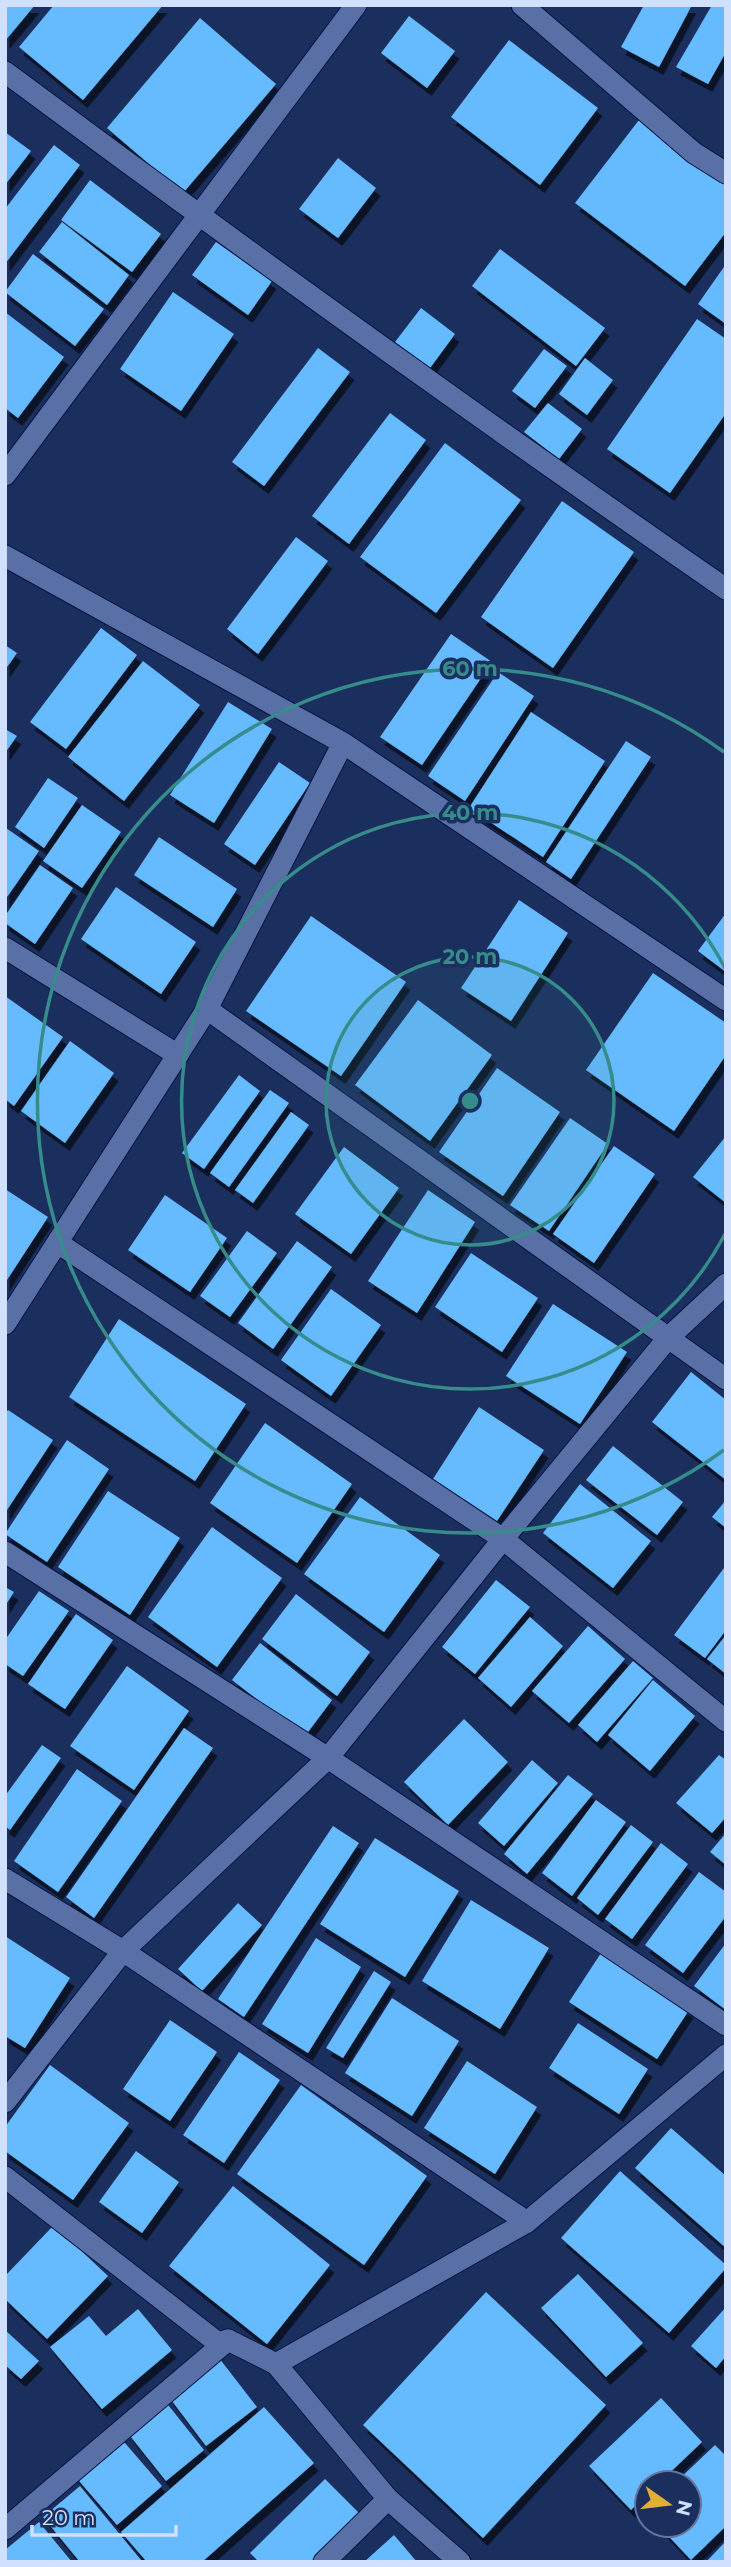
<svg xmlns="http://www.w3.org/2000/svg" width="731" height="2567" viewBox="0 0 731 2567" font-family="Montserrat,sans-serif">
  <defs>
    <filter id="shadow"><feDropShadow dx="4.5" dy="8" stdDeviation="0" flood-color="#0009"/></filter>
  </defs>
  <rect width="100%" height="100%" fill="#1b2f5f"/>
  <g fill="#66bafe" filter="url(#shadow)">
    <polygon points="5,5 35,5 5,41"/>
    <polygon points="54,5 163,5 83,100 19,47"/>
    <polygon points="644,5 692,5 659,67 621,47"/>
    <polygon points="712,5 726,5 726,52 708,84 676,67"/>
    <polygon points="409,16 455,51 427,88 381,53"/>
    <polygon points="200,18 276,84 183,193 107,128"/>
    <polygon points="509,40 598,108 540,185 451,117"/>
    <polygon points="639,120 726,186 726,232 685,286 575,203"/>
    <polygon points="5,132 31,151 5,185"/>
    <polygon points="54,145 80,165 5,264 5,209"/>
    <polygon points="338,158 376,188 338,238 299,209"/>
    <polygon points="90,180 161,234 132,272 61,220"/>
    <polygon points="62,222 129,275 107,305 39,252"/>
    <polygon points="216,242 272,281 248,315 192,275"/>
    <polygon points="500,249 605,328 576,366 472,286"/>
    <polygon points="33,254 104,309 75,346 5,292"/>
    <polygon points="726,264 726,324 698,304"/>
    <polygon points="173,292 234,334 181,411 120,369"/>
    <polygon points="421,308 455,334 430,368 395,342"/>
    <polygon points="5,312 64,357 18,418 5,408"/>
    <polygon points="697,319 726,339 726,413 670,493 607,449"/>
    <polygon points="318,348 350,372 264,486 232,462"/>
    <polygon points="544,349 567,366 535,408 512,391"/>
    <polygon points="585,358 613,380 587,415 559,394"/>
    <polygon points="548,403 582,429 559,459 524,432"/>
    <polygon points="390,413 426,440 349,544 312,516"/>
    <polygon points="445,443 521,500 436,613 360,557"/>
    <polygon points="562,501 634,552 553,668 481,617"/>
    <polygon points="296,537 328,561 258,654 227,629"/>
    <polygon points="101,628 137,655 66,749 30,722"/>
    <polygon points="451,634 492,662 422,765 380,737"/>
    <polygon points="5,645 17,653 5,670"/>
    <polygon points="143,661 200,705 124,801 68,757"/>
    <polygon points="498,672 534,696 465,801 428,776"/>
    <polygon points="228,702 272,729 214,823 170,795"/>
    <polygon points="531,712 605,761 543,857 469,808"/>
    <polygon points="5,729 17,736 5,753"/>
    <polygon points="626,741 651,757 571,879 546,862"/>
    <polygon points="279,762 310,783 255,865 224,844"/>
    <polygon points="48,778 78,798 44,848 15,827"/>
    <polygon points="82,805 121,832 82,888 43,861"/>
    <polygon points="6,828 39,851 5,900 5,829"/>
    <polygon points="159,837 237,889 213,927 134,875"/>
    <polygon points="40,865 73,888 35,944 5,923 5,916"/>
    <polygon points="116,887 196,942 161,994 81,939"/>
    <polygon points="519,900 568,933 511,1021 461,988"/>
    <polygon points="726,913 726,972 698,951"/>
    <polygon points="311,916 406,982 341,1076 246,1011"/>
    <polygon points="653,973 726,1023 726,1055 674,1131 586,1070"/>
    <polygon points="5,996 63,1037 14,1106 5,1099"/>
    <polygon points="418,1000 492,1055 430,1141 355,1085"/>
    <polygon points="70,1041 114,1073 65,1143 21,1111"/>
    <polygon points="497,1068 560,1112 503,1196 439,1152"/>
    <polygon points="239,1075 260,1091 204,1169 182,1153"/>
    <polygon points="270,1090 289,1103 229,1187 210,1173"/>
    <polygon points="291,1112 309,1125 253,1203 235,1190"/>
    <polygon points="570,1118 608,1144 549,1231 510,1205"/>
    <polygon points="726,1136 726,1203 693,1177"/>
    <polygon points="614,1146 655,1174 594,1263 553,1234"/>
    <polygon points="344,1147 399,1188 351,1254 295,1214"/>
    <polygon points="5,1189 48,1217 5,1283"/>
    <polygon points="428,1190 475,1222 417,1313 368,1281"/>
    <polygon points="165,1195 227,1238 190,1292 128,1250"/>
    <polygon points="247,1231 277,1253 230,1317 200,1296"/>
    <polygon points="297,1241 332,1267 273,1349 238,1323"/>
    <polygon points="471,1253 538,1298 502,1352 435,1307"/>
    <polygon points="331,1289 381,1325 331,1396 281,1360"/>
    <polygon points="553,1304 627,1352 580,1424 506,1376"/>
    <polygon points="119,1319 246,1404 195,1481 69,1397"/>
    <polygon points="691,1372 726,1400 726,1480 652,1422"/>
    <polygon points="479,1407 544,1450 497,1521 433,1479"/>
    <polygon points="8,1410 53,1440 5,1513 5,1414"/>
    <polygon points="265,1423 352,1484 297,1563 210,1503"/>
    <polygon points="67,1440 109,1469 47,1562 5,1534"/>
    <polygon points="613,1446 683,1502 657,1535 586,1480"/>
    <polygon points="580,1484 651,1541 613,1588 543,1533"/>
    <polygon points="108,1491 180,1538 130,1615 58,1567"/>
    <polygon points="360,1497 440,1555 384,1632 304,1574"/>
    <polygon points="726,1500 726,1528 712,1517"/>
    <polygon points="212,1527 282,1578 217,1667 148,1617"/>
    <polygon points="724,1568 726,1569 726,1630 705,1658 674,1635"/>
    <polygon points="496,1580 530,1607 475,1674 442,1647"/>
    <polygon points="5,1587 14,1592 5,1606"/>
    <polygon points="39,1591 69,1611 23,1676 5,1664 5,1640"/>
    <polygon points="296,1594 370,1652 337,1696 262,1639"/>
    <polygon points="76,1614 113,1640 65,1709 28,1684"/>
    <polygon points="530,1617 563,1646 511,1707 478,1678"/>
    <polygon points="588,1626 625,1659 569,1723 532,1691"/>
    <polygon points="726,1635 726,1674 707,1659"/>
    <polygon points="260,1643 332,1700 305,1736 232,1680"/>
    <polygon points="633,1661 653,1678 597,1742 578,1725"/>
    <polygon points="127,1666 189,1711 134,1790 70,1746"/>
    <polygon points="653,1680 695,1716 650,1771 608,1735"/>
    <polygon points="464,1719 508,1762 448,1825 404,1782"/>
    <polygon points="184,1728 213,1748 94,1918 66,1897"/>
    <polygon points="42,1745 61,1758 10,1830 5,1826 5,1796"/>
    <polygon points="719,1755 726,1760 726,1817 712,1833 676,1803"/>
    <polygon points="532,1760 558,1783 504,1846 478,1823"/>
    <polygon points="77,1769 122,1801 58,1892 14,1861"/>
    <polygon points="568,1775 593,1794 527,1874 504,1854"/>
    <polygon points="596,1800 626,1822 572,1896 542,1873"/>
    <polygon points="631,1825 653,1842 598,1915 577,1898"/>
    <polygon points="333,1826 359,1843 244,2017 218,1999"/>
    <polygon points="726,1833 726,1865 710,1852"/>
    <polygon points="375,1838 459,1891 405,1977 320,1924"/>
    <polygon points="661,1843 688,1864 632,1939 605,1919"/>
    <polygon points="699,1872 726,1892 726,1916 683,1973 645,1945"/>
    <polygon points="471,1900 549,1948 500,2029 422,1981"/>
    <polygon points="238,1903 262,1925 202,1991 178,1969"/>
    <polygon points="5,1936 70,1978 25,2048 5,2036"/>
    <polygon points="316,1938 361,1967 308,2053 262,2024"/>
    <polygon points="726,1943 726,2010 694,1986"/>
    <polygon points="601,1953 689,2010 657,2059 569,2002"/>
    <polygon points="374,1971 391,1982 343,2058 326,2048"/>
    <polygon points="392,1998 459,2041 412,2116 345,2073"/>
    <polygon points="170,2020 217,2052 170,2121 123,2089"/>
    <polygon points="578,2023 648,2069 619,2114 549,2068"/>
    <polygon points="239,2052 280,2080 224,2163 183,2135"/>
    <polygon points="467,2061 537,2107 495,2174 424,2128"/>
    <polygon points="50,2065 129,2123 73,2200 5,2151 5,2127"/>
    <polygon points="301,2085 427,2176 364,2265 237,2174"/>
    <polygon points="671,2128 726,2176 726,2248 635,2168"/>
    <polygon points="136,2151 179,2182 142,2233 99,2202"/>
    <polygon points="620,2171 726,2265 726,2268 669,2333 561,2238"/>
    <polygon points="233,2186 330,2265 267,2344 169,2266"/>
    <polygon points="54,2225 108,2276 47,2339 5,2299 5,2276"/>
    <polygon points="578,2274 643,2343 606,2377 541,2308"/>
    <polygon points="486,2292 606,2405 483,2538 363,2425"/>
    <polygon points="726,2307 726,2356 716,2368 691,2346"/>
    <polygon points="138,2309 172,2350 102,2409 50,2347 89,2316 106,2336"/>
    <polygon points="5,2330 39,2361 21,2379 5,2365"/>
    <polygon points="219,2358 257,2407 206,2446 169,2397"/>
    <polygon points="661,2398 702,2442 659,2483 647,2483 647,2494 631,2510 589,2466"/>
    <polygon points="165,2401 204,2450 166,2481 127,2432"/>
    <polygon points="264,2407 314,2463 202,2562 147,2562 121,2532"/>
    <polygon points="119,2436 162,2486 117,2525 74,2475"/>
    <polygon points="715,2445 726,2456 726,2526 691,2560 658,2525 689,2525 689,2483 675,2483"/>
    <polygon points="325,2479 360,2514 313,2562 259,2562 250,2553"/>
    <polygon points="80,2486 141,2560 139,2562 80,2562 43,2517"/>
    <polygon points="39,2522 72,2562 5,2562 5,2550"/>
    <polygon points="394,2535 417,2562 364,2562"/>
    <polygon points="726,2541 726,2562 706,2562"/>
  </g>
  <g fill="none" stroke-linecap="round" stroke-linejoin="round">
    <g stroke="#051442" stroke-width="23">
      <g id="minor">
        <polyline points="522,5 694,153 726,173"/>
        <path d="M5,72c238,177 478,349 721,517"/>
        <polyline points="5,475 356,5"/>
        <polyline points="5,556 343,743 726,1000"/>
        <polyline points="5,948 178,1055"/>
        <polyline points="207,1009 726,1379"/>
        <polyline points="58,1243 503,1539 726,1721"/>
        <polyline points="5,1324 207,1009 343,743"/>
        <polyline points="5,1552 328,1758 726,2025"/>
        <polyline points="5,1879 123,1951 527,2222"/>
        <polyline points="5,2102 123,1951 328,1758 503,1539 668,1338 726,1284"/>
        <polyline points="5,2177 218,2343 228,2340 276,2364 388,2499 460,2562"/>
        <polyline points="276,2364 527,2222 726,2055"/>
        <polyline points="5,2529 228,2340"/>
        <polyline points="324,2562 388,2499"/>
      </g>
    </g>
    <use href="#minor" stroke="#5870a6" stroke-width="21"/>
  </g>
  <circle cx="470" cy="1101" r="144" fill="#368b8b" fill-opacity=".12"/>
  <g fill="none" stroke="#368b8b" stroke-width="3.5">
    <circle cx="470" cy="1101" r="144"/>
    <path d="M725 1234A288 288 0 1 1 725 968"/>
    <path d="M724 1450A432 432 0 1 1 724 752"/>
  </g>
  <circle cx="470" cy="1101" r="10" fill="#368b8b" stroke="#1b2f5f" stroke-width="3.5"/>
  <g font-size="21" text-anchor="middle" font-weight="bold" fill="#368b8b" stroke="#1b2f5f" stroke-width="7" stroke-linejoin="round" paint-order="stroke">
    <text x="470" y="676">60 m</text>
    <text x="470" y="820">40 m</text>
    <text x="470" y="964">20 m</text>
  </g>
  <rect width="731" height="2567" fill="none" stroke="#d1e0fe" stroke-width="14"/>
  <g transform="translate(668 2504) rotate(104)"><circle r="33" fill="#1b2f5f" stroke="#64769f" stroke-width="2"/>
  <path d="M0-5L12 26L0 18L-12 26Z" fill="#e1af34"/>
  <text y="-10" font-size="19" font-weight="bold" text-anchor="middle" fill="#d1e0fe">N</text>
  </g>
  <path d="M32 2525v10h144v-10" fill="none" stroke="#d1e0fe" stroke-width="3.5"/>
  <text x="42" y="2525" font-size="21" fill="#d1e0fe" stroke="#1b2f5f" stroke-width="5" paint-order="stroke">20 m</text>
</svg>
